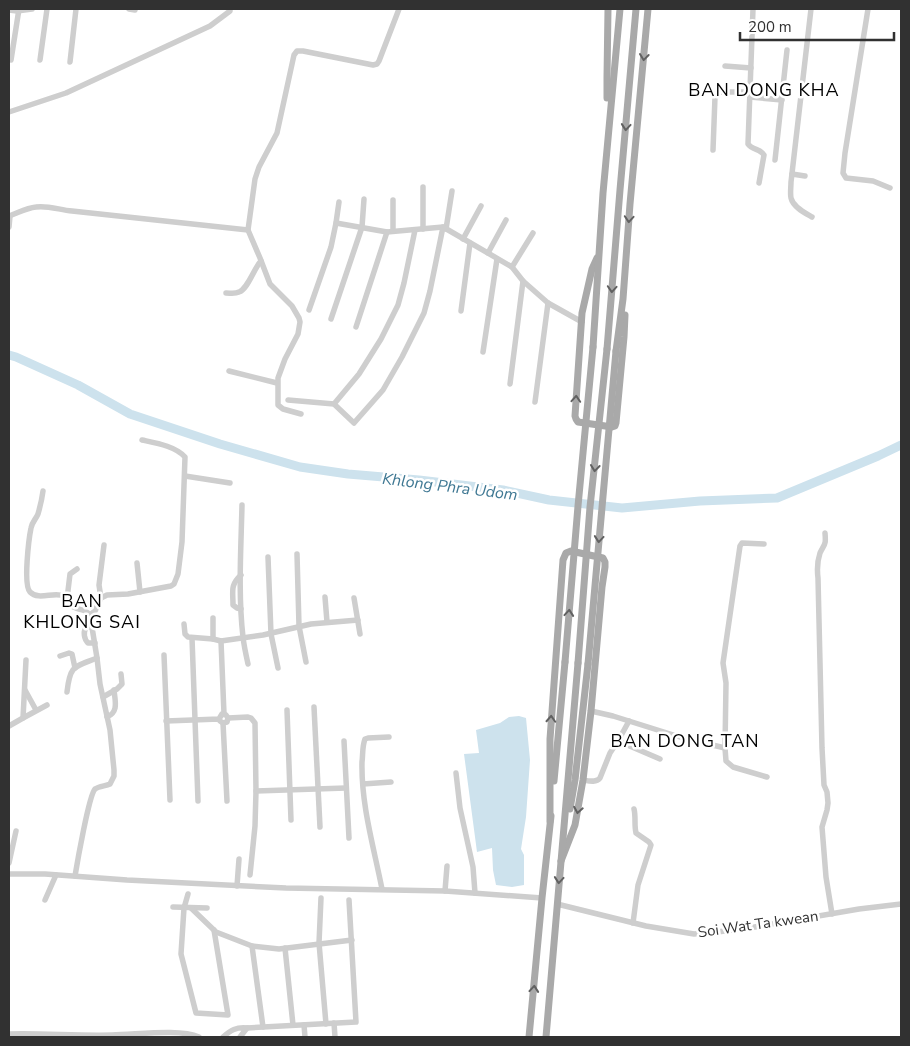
<svg xmlns="http://www.w3.org/2000/svg" width="910" height="1046" viewBox="0 0 910 1046" font-family="'Nunito Sans',sans-serif">
  <rect width="100%" height="100%" fill="#fff"/>
  <polygon fill="#cde2ed" points="519,716 526,718 530,760 526,817 521,849 524,855 524,885 512,887 496,885 493,870 492,848 477,852 464,754 479,753 476,730 500,723 509,717"/>
  <g fill="none" stroke-linecap="round" stroke-linejoin="round">
    <polyline stroke="#cde2ed" stroke-width="9" points="9,355 16,357 78,385 130,414 220,444 300,467 348,474 419,480 503,490 549,500 622,508 700,501 777,498 878,456 901,445"/>
    <g stroke="#cecece" stroke-width="5.5">
      <polyline points="129,9 135,10 135,9"/>
      <path d="M753,9l-5,135c4,6 13,5 16,11l-5,28"/>
      <path d="M811,9l-20,173c0,5 -1,11 0,16 2,9 14,15 21,19"/>
      <polyline points="868,9 845,153 843,173 846,178 873,181 890,188"/>
      <polyline points="9,10 17,11 32,9"/>
      <polyline points="11,60 19,9"/>
      <polyline points="40,60 47,9"/>
      <polyline points="70,62 76,9"/>
      <polyline points="725,66 751,68"/>
      <polyline points="750,97 782,100"/>
      <polyline points="9,112 66,93 210,26 230,11 230,9"/>
      <polyline points="713,150 715,97 716,93 719,92 750,92"/>
      <polyline points="775,160 787,50"/>
      <polyline points="792,174 805,176"/>
      <polyline points="423,187 423,229"/>
      <path d="M9,216c9,-3 17,-8 27,-9 11,-2 24,3 36,4l176,19"/>
      <polyline points="336,223 387,232 443,227 512,267 523,281 548,303 582,322"/>
      <polyline points="9,227 10,216"/>
      <polyline points="446,229 452,191"/>
      <polyline points="393,231 393,200"/>
      <polyline points="463,239 481,206"/>
      <polyline points="488,253 506,220"/>
      <polyline points="512,267 533,233"/>
      <path d="M226,293c5,0 9,1 13,-1 9,-3 15,-24 22,-31"/>
      <polyline points="309,310 331,247 336,223 339,202"/>
      <polyline points="461,311 470,243"/>
      <polyline points="331,319 362,227 364,199"/>
      <polyline points="356,327 387,232"/>
      <polyline points="483,352 497,259"/>
      <polyline points="229,371 277,383"/>
      <polyline points="510,384 523,281"/>
      <polyline points="288,400 334,404 354,423 383,390 402,357 424,313 430,291 443,227"/>
      <polyline points="535,402 548,303"/>
      <polyline points="334,404 359,374 381,339 398,305 404,283 415,230"/>
      <polyline points="301,414 283,409 278,405 278,378 285,359 298,334 300,322 299,318 292,306 270,284 260,258 248,230 255,179 259,167 277,133 294,55 297,51 303,51 373,65 377,64 379,61 399,9"/>
      <polyline points="185,476 230,483"/>
      <path d="M43,491c-1,8 -3,16 -5,23 -2,5 -6,8 -7,14 -2,10 -8,57 -1,64 9,9 24,-1 34,4 4,3 3,7 6,9 7,6 15,3 20,10l7,43 3,26 10,46 4,40v6l-4,8c-4,2 -11,2 -15,5 -6,6 -18,75 -20,87"/>
      <path d="M242,505c-1,44 -4,89 1,132 1,9 3,18 5,27"/>
      <path d="M825,533c1,12 0,10 -5,20 -3,9 -3,17 -2,25l4,170 2,37 3,7 1,11 -1,7 -5,17 4,50 6,37"/>
      <polyline points="764,544 742,543 740,546 723,663 726,683 725,748 726,761 733,767 767,777"/>
      <polyline points="297,554 299,626 306,662"/>
      <polyline points="268,557 271,634 278,668"/>
      <polyline points="137,563 140,592"/>
      <path d="M241,575c-11,10 -8,16 -8,30l4,3 4,1"/>
      <polyline points="325,597 327,622"/>
      <path d="M101,598l6,-3 21,-1 43,-8 3,-2 4,-10 4,-32 3,-85c-10,-11 -29,-14 -43,-17"/>
      <polyline points="354,598 360,634"/>
      <polyline points="67,599 70,574 77,569"/>
      <polyline points="90,615 95,611 101,598 99,585 104,545"/>
      <polyline points="213,618 213,639"/>
      <polyline points="184,624 185,634 188,637 213,639 221,641 263,635 311,624 358,620"/>
      <path d="M92,626l-6,2c-3,4 -2,11 2,15h7"/>
      <polyline points="192,638 198,801"/>
      <polyline points="221,641 224,714"/>
      <polyline points="164,655 170,800"/>
      <polyline points="60,656 69,653 72,654 75,668"/>
      <polyline points="25,690 36,710"/>
      <path d="M67,692c3,-27 7,-25 30,-34"/>
      <polyline points="103,697 117,689 122,684 121,674"/>
      <polyline points="314,707 320,827"/>
      <polyline points="287,710 291,820"/>
      <polyline points="591,711 613,716 683,738 725,748"/>
      <path d="M107,717c12,-5 8,-16 7,-27"/>
      <polyline points="23,718 47,705"/>
      <polyline points="228,718 248,717 251,718 255,723 256,791 255,826 250,875"/>
      <polyline points="166,721 219,719 220,721 223,723 227,722 228,718 226,715 222,714 219,719"/>
      <polyline points="223,723 227,801"/>
      <polyline points="9,726 23,718 26,660"/>
      <polyline points="344,741 349,838"/>
      <polyline points="618,741 629,721"/>
      <polyline points="456,773 460,808 473,867 475,893"/>
      <path d="M583,780c6,1 13,3 17,-2l10,-25 8,-12 42,18"/>
      <polyline points="363,784 391,782"/>
      <polyline points="256,791 346,788"/>
      <polyline points="9,863 16,831"/>
      <polyline points="9,874 45,874 127,880 286,888 445,891 542,898"/>
      <polyline points="237,886 239,859"/>
      <path d="M382,889c-8,-41 -21,-84 -20,-127 1,-7 0,-15 3,-23l3,-1 21,-1"/>
      <polyline points="445,891 447,866"/>
      <polyline points="188,894 184,908 181,954 196,1013 228,1015 214,930"/>
      <polyline points="321,898 319,943 326,1024"/>
      <polyline points="45,900 56,875"/>
      <polyline points="557,904 646,926 694,934 717,932 749,928 859,909 901,904"/>
      <polyline points="173,907 207,908"/>
      <polyline points="191,908 216,932 252,946 279,949 352,940"/>
      <path d="M633,923l5,-38 13,-40 -2,-3 -13,-9c-2,-8 0,-16 -2,-24"/>
      <polyline points="252,946 263,1027"/>
      <polyline points="285,948 293,1025"/>
      <polyline points="334,1023 335,1037"/>
      <polyline points="304,1025 305,1037"/>
      <polyline points="247,1028 356,1022 349,900"/>
      <path d="M9,1034c34,-1 69,2 103,1 23,0 67,-7 87,2"/>
      <path d="M223,1037c8,-7 13,-10 24,-9l-7,9"/>
    </g>
    <g stroke="#a9a9a9" stroke-width="7">
      <polyline points="607,98 607,77 608,9"/>
      <polyline points="597,258 592,269 582,313 575,416 576,419 578,422 612,427 615,426 616,423 624,337 625,315"/>
      <polyline points="593,347 603,193 620,9"/>
      <polyline points="607,349 620,190 636,9"/>
      <polyline points="616,351 623,299 630,204 648,9"/>
      <polyline points="554,781 565,662"/>
      <polyline points="570,809 575,780 588,664"/>
      <polyline points="550,821 550,739 563,560 566,553 571,551 603,558 605,562 605,567 602,587 591,711 583,780 575,825 561,861"/>
      <polyline points="529,1037 542,898 551,816"/>
      <polyline points="546,1037 578,663"/>
    </g>
    <g stroke="#a9a9a9" stroke-width="7">
      <polyline points="565,662 578,506 593,347"/>
      <polyline points="578,663 590,507 607,349"/>
      <polyline points="588,664 616,351"/>
    </g>
  </g>
  <defs><path id="oneway-chevron" d="M-2-3.5L2.5 0L-2 3.5" fill="none" stroke-width="1.6" stroke-linecap="round" stroke-linejoin="round" transform="scale(1.25)"/></defs>
  <g stroke="#616161">
    <use href="#oneway-chevron" transform="translate(644 57) rotate(97)"/>
    <use href="#oneway-chevron" transform="translate(626 127) rotate(95)"/>
    <use href="#oneway-chevron" transform="translate(629 219) rotate(94)"/>
    <use href="#oneway-chevron" transform="translate(612 289) rotate(94)"/>
    <use href="#oneway-chevron" transform="translate(576 399) rotate(-86)"/>
    <use href="#oneway-chevron" transform="translate(595 468) rotate(96)"/>
    <use href="#oneway-chevron" transform="translate(599 539) rotate(95)"/>
    <use href="#oneway-chevron" transform="translate(569 613) rotate(-85)"/>
    <use href="#oneway-chevron" transform="translate(551 719) rotate(-87)"/>
    <use href="#oneway-chevron" transform="translate(578 810) rotate(100)"/>
    <use href="#oneway-chevron" transform="translate(559 880) rotate(95)"/>
    <use href="#oneway-chevron" transform="translate(534 989) rotate(-85)"/>
  </g>
  <g text-anchor="middle" stroke-width="5" stroke-linejoin="round" paint-order="stroke">
    <g font-size="15" fill="#313131" stroke="#fff">
      <text transform="translate(758 924) rotate(-8)" y="5">Soi Wat Ta kwean</text>
    </g>
    <g font-size="16" font-style="italic" fill="#3f7893" stroke="#fff">
      <text transform="translate(450 486) rotate(7)" y="6">Khlong Phra Udom</text>
    </g>
    <g font-size="18" letter-spacing="1" fill="#000" stroke="#fff">
      <text x="764" y="96">BAN DONG KHA</text>
      <text x="82" y="607">BAN<tspan x="82" dy="21">KHLONG SAI</tspan></text>
      <text x="685" y="747">BAN DONG TAN</text>
    </g>
  </g>
  <rect width="910" height="1046" fill="none" stroke="#313131" stroke-width="20"/>
  <path d="M740 32v8h154v-8" fill="none" stroke="#313131" stroke-width="2.5"/>
  <text x="748" y="32" font-size="15" fill="#313131" stroke="#ffffff" stroke-width="4" paint-order="stroke">200 m</text>
</svg>
